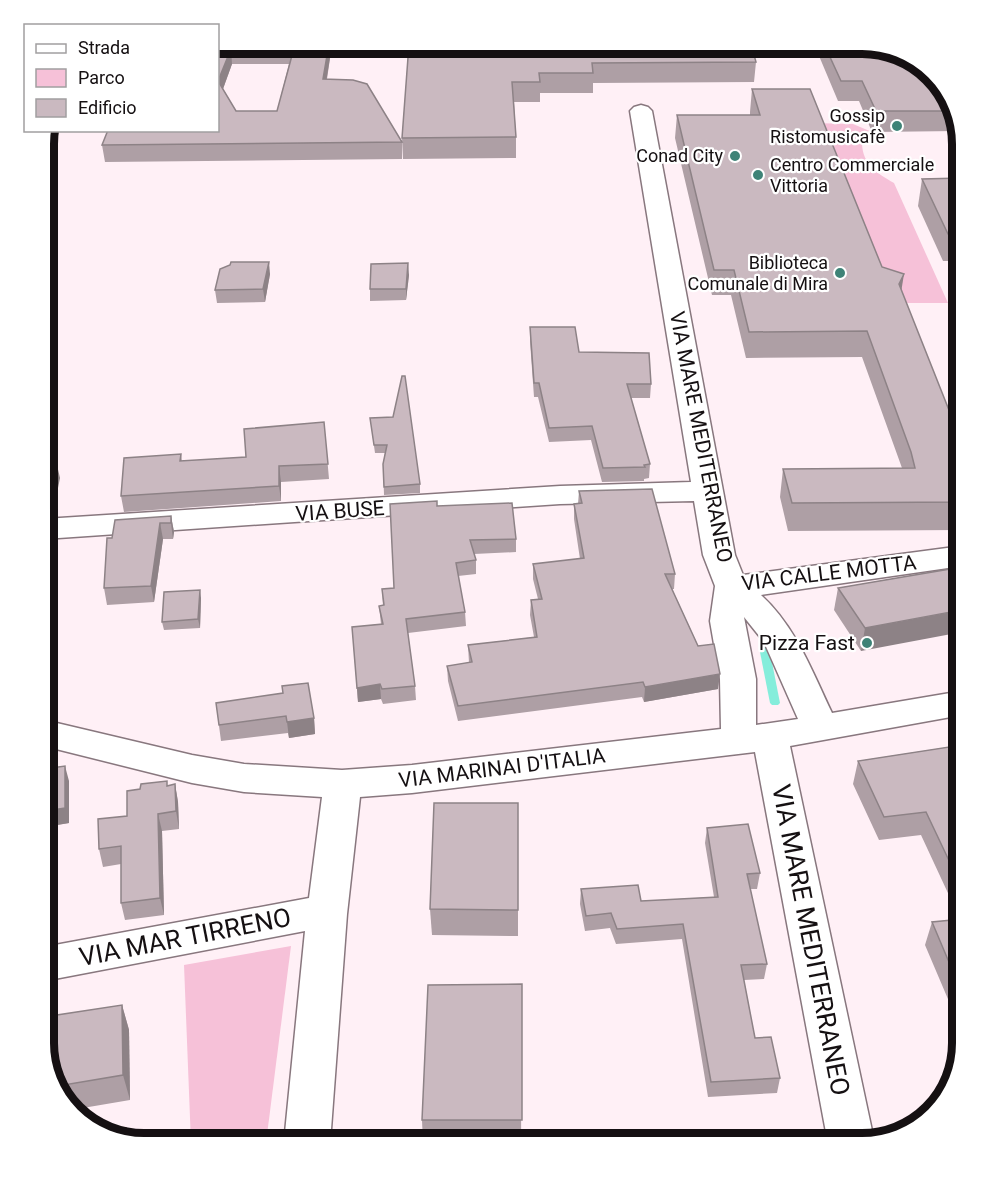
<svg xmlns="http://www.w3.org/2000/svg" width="1006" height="1187" viewBox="0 0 1006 1187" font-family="Roboto,sans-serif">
  <rect width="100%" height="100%" fill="#fff0f6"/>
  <g fill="#f6c1d8">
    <path d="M812,123l41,1 19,8 -10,12c1,21 15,29 32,39l54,120h-52z"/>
    <polygon points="291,946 266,1143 191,1143 184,965"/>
  </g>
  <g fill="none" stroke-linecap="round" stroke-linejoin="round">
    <polygon fill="#85eddb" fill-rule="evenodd" points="764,644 769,647 780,703 778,705 772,705 770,703 759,647"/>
    <g stroke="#88777e" stroke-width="3">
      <path id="street" d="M641,105l7,2 4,4 83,444 8,20 219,-29v20l-201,29c35,32 51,76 71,118l130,-22v24l-172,31 84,394 -11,3h-35l-73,-391 -343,41 -52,4 -13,117 -17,229h-46l21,-212 -261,50v-34l265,-49 13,-101 -78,-5 -52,-9 -148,-37v-26l148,35 52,9 98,6 70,-5 309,-36 -1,-50 -10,-58 5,-35 -12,-31 -9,-54 -134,3 -516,35v-20l516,-33 131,-4 -61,-371 4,-4zM744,617l20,25 34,77 -42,6v-46z"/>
    </g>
    <use href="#street" fill="#fff" fill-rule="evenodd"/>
  </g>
  <g fill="#ae9fa5" fill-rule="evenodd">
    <path d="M218,44h170v1h-56l-5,34 75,63v17l-297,3 -3,-17 116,-15zM232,64h57l-12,47h-41l-13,-22z"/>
    <polygon points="409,44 756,62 754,82 593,83 593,93 540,93 540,102 514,102 516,137 516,158 403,159 402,138"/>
    <polygon points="814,44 868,44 942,83 958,131 872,132 859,101 838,101"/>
    <polygon points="752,89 882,267 901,291 962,443 962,530 788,531 780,497 783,469 902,468 862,357 746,358 731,295 712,295 675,138 677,115 750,115 750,112"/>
    <polygon points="962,178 962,261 943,261 918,206 922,179"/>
    <polygon points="230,265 270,274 265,302 217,303 215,290"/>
    <polygon points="409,275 406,300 370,301 370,289"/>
    <polygon points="530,327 579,352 651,384 650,398 631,398 650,464 649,478 644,479 644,481 602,482 591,440 549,442 538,397 534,397 530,341"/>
    <polygon points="370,418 420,484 420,493 384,495 383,464 385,453 375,453"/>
    <polygon points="324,422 329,479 281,482 281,501 124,512 121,496 181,454 182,461 246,457"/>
    <polygon points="579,491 675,574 674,589 672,589 718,689 644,702 642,697 458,721 448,681 447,666 469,663 468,645 534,637 530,615 531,600 538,599 533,579 533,564 580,559 574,519 574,504 578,504"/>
    <polygon points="437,506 516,539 516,552 474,554 476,560 476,574 458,576 465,612 466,626 408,633 415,686 416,700 383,704 381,699 358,702 352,627 381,624 379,606 383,606 382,589 394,588"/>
    <polygon points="171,516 174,532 173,539 163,539 154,602 107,605 104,588 112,538"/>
    <polygon points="962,567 861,651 834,610 838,588"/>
    <polygon points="201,598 200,628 164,630 162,622"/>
    <polygon points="216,703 314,718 315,734 289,738 288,733 221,741"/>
    <polygon points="962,745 962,1032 925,945 932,922 960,919 921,835 879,840 853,784 858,761"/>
    <polygon points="44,769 69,781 69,823 51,826 51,830 44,831"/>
    <polygon points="175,784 178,802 179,829 162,831 164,915 125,920 121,903 121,864 103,867 99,849 127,816 168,786"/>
    <polygon points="518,803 518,936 432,935 430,909"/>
    <polygon points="707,828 760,873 757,889 750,889 767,964 764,979 744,980 755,1038 780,1078 777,1093 708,1097 682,939 616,944 610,928 585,931 580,904 581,889 641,901 714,897 705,843"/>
    <polygon points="522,984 521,1143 423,1143 422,1120"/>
    <polygon points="122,1005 129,1030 130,1100 71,1110 64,1104 44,1044"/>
    <polygon points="959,1057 952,1088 948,1093 943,1083 951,1058"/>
  </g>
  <g fill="#8d8286">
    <polygon points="329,44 332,44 332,45 324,95 323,79"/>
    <polygon points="231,49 232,64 220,97 218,81"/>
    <polygon points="48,157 50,164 44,177 44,166"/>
    <polygon points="269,262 270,274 265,302 263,289"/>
    <polygon points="408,263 409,275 406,300 406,289"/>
    <polygon points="904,274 900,299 899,284"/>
    <polygon points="54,437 57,450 57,465 60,478 55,503 44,504 44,490 54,465"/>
    <polygon points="279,466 281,482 281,501 279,486"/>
    <polygon points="171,516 174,532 173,539 171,523"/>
    <polygon points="160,523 163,539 154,602 151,586"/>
    <polygon points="200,590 201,598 200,628 198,619"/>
    <polygon points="962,610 962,632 861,651 865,628"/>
    <polygon points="720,674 718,689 644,702 645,687"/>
    <polygon points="380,684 381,699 358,702 357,688"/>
    <polygon points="314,718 315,734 289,738 287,722"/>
    <polygon points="65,766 69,781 69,823 51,826 51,830 47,811"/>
    <polygon points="175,784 178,802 179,829 176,811"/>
    <polygon points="158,814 162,831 164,915 160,898"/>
    <polygon points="122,1005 129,1030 130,1100 123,1075"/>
    <polygon points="126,1128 130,1140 127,1139"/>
  </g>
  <g fill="#cab9c0" stroke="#8d8286" stroke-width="1.5" fill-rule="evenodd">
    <path d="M218,44h111l-6,35 30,1 14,4 35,58 -300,3 6,-15h110zM294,48l-17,63h-41l-18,-30 13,-32z"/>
    <polygon points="409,44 751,44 756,62 592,63 593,73 539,73 540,82 512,82 516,137 402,138"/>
    <polygon points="824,44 868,44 912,57 942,83 951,111 876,111 862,81 841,81"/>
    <polygon points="752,89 810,89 882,267 904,274 899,284 962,443 962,502 792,503 783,469 915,468 911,452 867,331 749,332 734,270 714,270 677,115 760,115"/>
    <polygon points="44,157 48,157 44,166"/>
    <polygon points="962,178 962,233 948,234 922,179"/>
    <polygon points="231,262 269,262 263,289 215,290 220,269 230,265"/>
    <polygon points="408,263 406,289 370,289 371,264"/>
    <polygon points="530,327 575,327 579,352 649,353 651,384 627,384 650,464 644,465 645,467 603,468 592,426 549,428 539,383 534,383"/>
    <polygon points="402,376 405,376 420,484 384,487 383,464 387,445 374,445 370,418 393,417"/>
    <polygon points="324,422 328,464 279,466 279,486 121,496 124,458 181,454 180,461 246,457 244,429"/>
    <polygon points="54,437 54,465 57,465 52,489 44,490 44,438"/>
    <polygon points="652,489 675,574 665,574 698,646 714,644 720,674 645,687 643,682 458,706 447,666 472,662 468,645 537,637 531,600 542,599 533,564 584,558 574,504 582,503 579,491"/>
    <polygon points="437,501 437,506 512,503 516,539 470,540 476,560 456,563 465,612 406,619 415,686 382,689 380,684 357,688 352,627 383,624 379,606 384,605 382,589 394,588 390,504"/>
    <polygon points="171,516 171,523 160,523 151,586 104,588 107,538 112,538 115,520"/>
    <polygon points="962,567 962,610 865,628 838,588"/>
    <polygon points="200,590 198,619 162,622 164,592"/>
    <polygon points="308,683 314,718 287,722 286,716 219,725 216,703 283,693 282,686"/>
    <polygon points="962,745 962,888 926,812 884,817 858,761"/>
    <polygon points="65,766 65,808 47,811 47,815 44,815 44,769"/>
    <polygon points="167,781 167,786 175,784 176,811 158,814 160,898 121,903 121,846 99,849 98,819 127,816 127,791 140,789 141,784"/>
    <polygon points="434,803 518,803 518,910 430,909"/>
    <polygon points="748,824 760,873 747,874 767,964 741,965 755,1038 771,1037 780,1078 711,1082 683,924 617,929 611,913 586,916 581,889 638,885 641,901 718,897 707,828"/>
    <polygon points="962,919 962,993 932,922"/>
    <polygon points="522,984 522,1120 422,1120 428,985"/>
    <polygon points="122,1005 123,1075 58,1086 44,1044 44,1017"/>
    <polygon points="959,1057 956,1070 951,1058"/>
    <polygon points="126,1128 127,1139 100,1133"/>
  </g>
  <g fill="#3e8377" stroke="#fff" stroke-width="2">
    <circle cx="897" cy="126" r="6"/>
    <circle cx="735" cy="156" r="6"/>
    <circle cx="758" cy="175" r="6"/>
    <circle cx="840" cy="273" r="6"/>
    <circle cx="867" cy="643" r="6"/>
  </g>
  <g text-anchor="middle" stroke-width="4.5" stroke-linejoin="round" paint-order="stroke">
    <g font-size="18" fill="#151012" stroke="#fff" text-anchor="end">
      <text x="885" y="122">Gossip<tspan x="885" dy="21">Ristomusicafè</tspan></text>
      <text x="723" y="162">Conad City</text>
      <text x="770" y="171" text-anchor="start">Centro Commerciale<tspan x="770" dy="21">Vittoria</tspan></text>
      <text x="828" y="269">Biblioteca<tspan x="828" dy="21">Comunale di Mira</tspan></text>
    </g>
    <g font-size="21" fill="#151012" stroke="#fff">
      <text transform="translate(701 437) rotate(79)" y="7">VIA MARE MEDITERRANEO</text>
      <text transform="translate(340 511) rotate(-4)" y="7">VIA BUSE</text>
      <text transform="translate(829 573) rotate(-7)" y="7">VIA CALLE MOTTA</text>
      <text transform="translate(502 768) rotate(-7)" y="7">VIA MARINAI D'ITALIA</text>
    </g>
    <g font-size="21" fill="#151012" stroke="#fff" text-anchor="end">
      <text x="855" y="650">Pizza Fast</text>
    </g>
    <g font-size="26" fill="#151012" stroke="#fff">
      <text transform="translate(185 937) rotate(-11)" y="9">VIA MAR TIRRENO</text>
      <text transform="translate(811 940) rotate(79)" y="9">VIA MARE MEDITERRANEO</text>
    </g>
  </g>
  <path d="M0 0H1006V1187H0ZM144 54H862A90 90 0 0 1 952 144V1043A90 90 0 0 1 862 1133H144A90 90 0 0 1 54 1043V144A90 90 0 0 1 144 54Z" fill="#fff" fill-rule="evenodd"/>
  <path fill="none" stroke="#151012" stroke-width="8" d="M144 54H862A90 90 0 0 1 952 144V1043A90 90 0 0 1 862 1133H144A90 90 0 0 1 54 1043V144A90 90 0 0 1 144 54Z"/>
  <rect x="24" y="24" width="195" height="108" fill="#ffffff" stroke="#a19fa0" stroke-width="1.5"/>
  <rect x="36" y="44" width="30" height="9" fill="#ffffff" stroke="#a19fa0" stroke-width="1.5"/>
  <text x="78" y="54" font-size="18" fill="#151012">Strada</text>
  <rect x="36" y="69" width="30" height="18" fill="#f6c1d8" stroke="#a19fa0" stroke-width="1.5"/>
  <text x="78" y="84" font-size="18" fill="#151012">Parco</text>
  <rect x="36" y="99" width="30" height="18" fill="#cab9c0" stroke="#a19fa0" stroke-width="1.5"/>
  <text x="78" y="114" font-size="18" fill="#151012">Edificio</text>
</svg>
